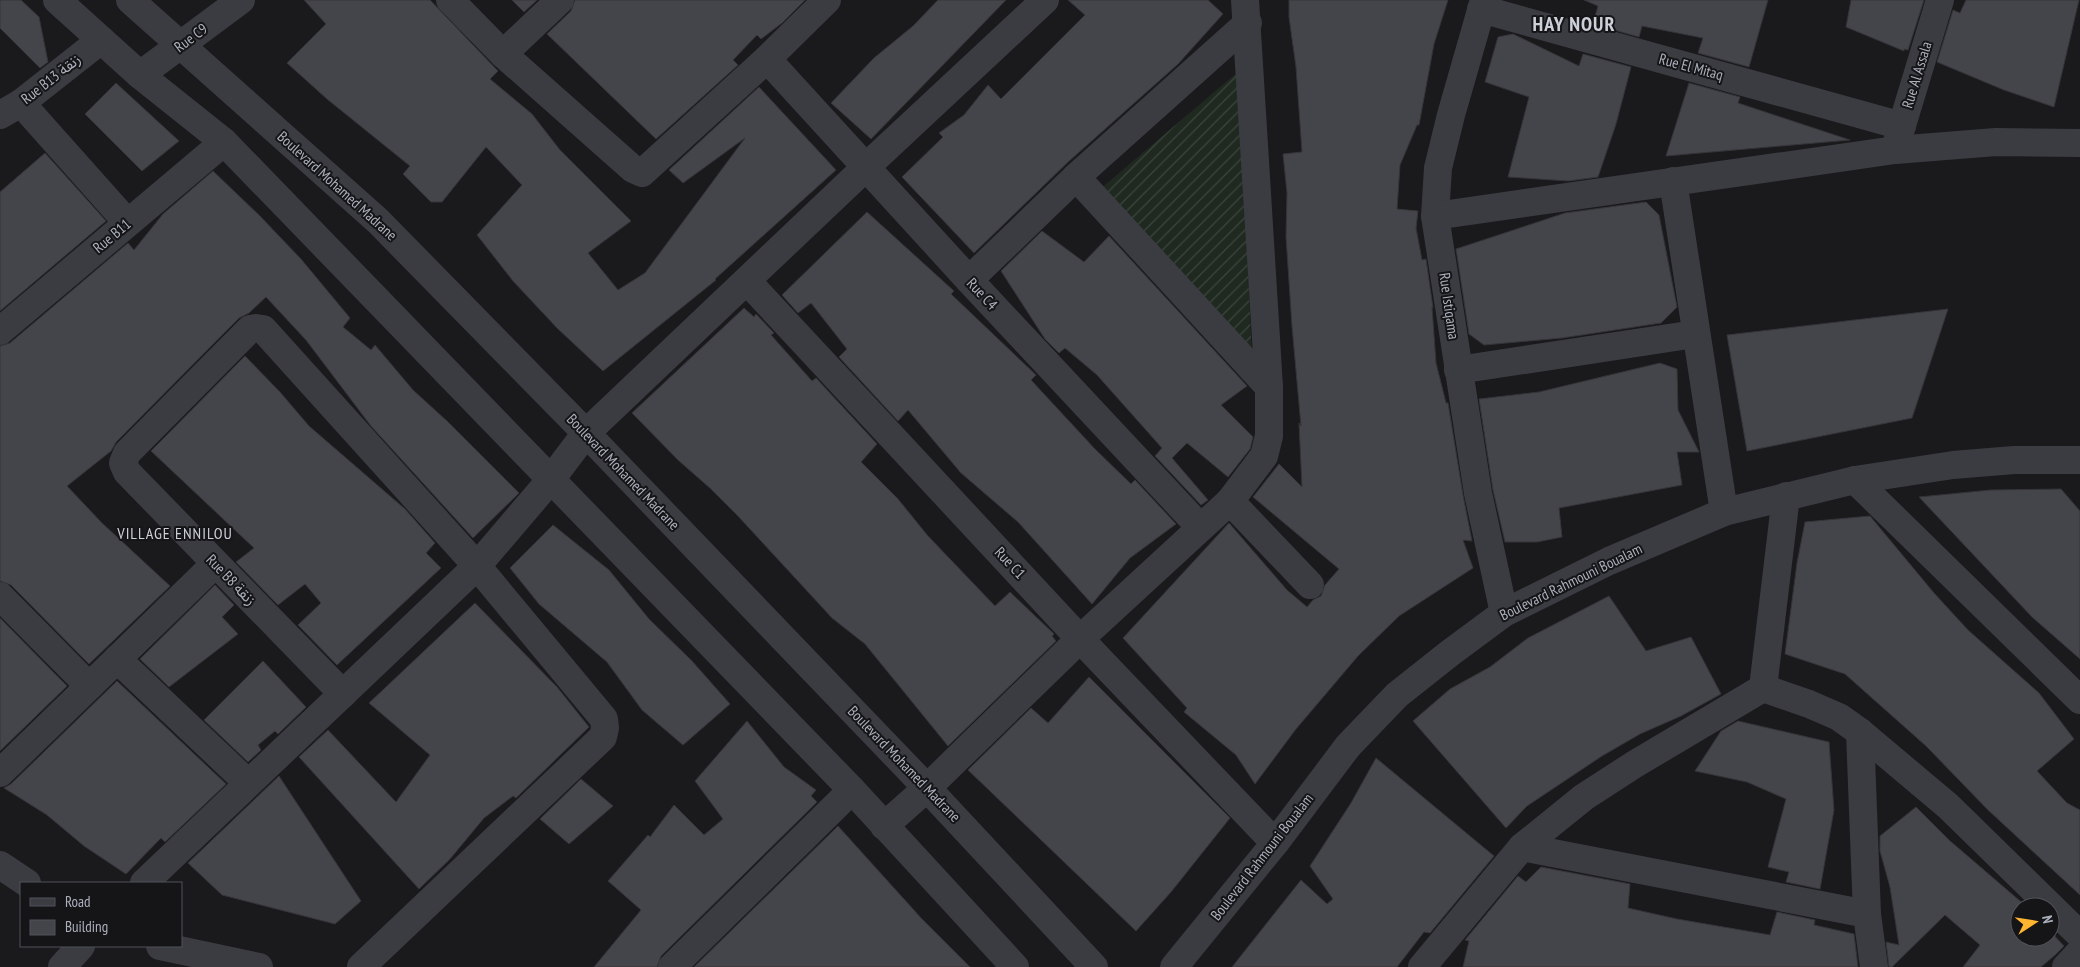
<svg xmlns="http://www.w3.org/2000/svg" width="2080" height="967" viewBox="0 0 2080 967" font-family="'PT Sans Narrow','Noto Sans Arabic',sans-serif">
  <defs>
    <pattern id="garden-furrows" width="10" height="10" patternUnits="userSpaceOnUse" patternTransform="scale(1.25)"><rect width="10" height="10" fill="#1f2920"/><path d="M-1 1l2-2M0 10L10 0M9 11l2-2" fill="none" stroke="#3d463e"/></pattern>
  </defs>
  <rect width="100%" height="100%" fill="#1a1a1d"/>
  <polygon fill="url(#garden-furrows)" points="1239,71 1252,359 1098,191"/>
  <g fill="#44454a" stroke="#343439">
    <polygon points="0,0 21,0 39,17 48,62 40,68 0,28"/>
    <polygon points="304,0 430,0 498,71 490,79 532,114 560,150 631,221 588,253 618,290 645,273 745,138 683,183 669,170 759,87 836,170 715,279 716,280 603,371 557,328 513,281 477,235 522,185 486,147 442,202 431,202 403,174 410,166 327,99 287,63 326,24"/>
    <polygon points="512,0 537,0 524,12"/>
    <polygon points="575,0 805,0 782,23 761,39 757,35 733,60 738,65 656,139 547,34 571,11"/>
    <polygon points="938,0 1006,0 871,139 831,103 874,58 913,26"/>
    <polygon points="1068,0 1208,0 1223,14 1178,64 1068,162 974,253 902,177 943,137 939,133 964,115 988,85 1001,99 1085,15"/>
    <polygon points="1289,0 1448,0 1434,44 1419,125 1417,125 1400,165 1397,209 1418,211 1416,228 1422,260 1426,259 1433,308 1432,307 1436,363 1446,403 1448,403 1463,495 1472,541 1463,540 1473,568 1399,616 1358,656 1296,729 1255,784 1236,755 1184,712 1187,708 1123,638 1229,523 1287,590 1307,607 1313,600 1321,596 1325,585 1339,569 1253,497 1279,464 1302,487 1299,423 1301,426 1292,326 1286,237 1287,193 1283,154 1302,152 1296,67 1289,17"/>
    <polygon points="1584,0 1768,0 1749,67 1698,53 1703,38 1642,26 1639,37 1593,24 1598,6"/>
    <polygon points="1851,0 1924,0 1908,50 1904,49 1904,51 1846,27"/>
    <polygon points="1966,0 2079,0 2054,107 2004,90 1937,62 1953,10 1960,13"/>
    <polygon points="1513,34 1579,66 1583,54 1631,67 1616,124 1598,177 1568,181 1508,177 1529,97 1485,82 1498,37"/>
    <polygon points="116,83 179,141 142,171 85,114"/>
    <polygon points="1689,83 1740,97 1738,103 1850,140 1666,156"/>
    <polygon points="45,153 106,221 0,311 0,192"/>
    <polygon points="213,171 259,215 301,259 350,318 343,327 371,350 375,345 413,390 447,421 519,493 473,538 371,426 306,340 266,297 249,313 239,318 116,442 111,451 67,486 102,523 170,586 89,664 11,585 0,581 0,346 10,343 128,243 134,250 163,214"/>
    <polygon points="1646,202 1659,215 1677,307 1661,323 1562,338 1484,345 1469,334 1456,249 1565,213"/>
    <polygon points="867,212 954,291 951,294 1036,375 1031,380 1095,449 1131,484 1135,480 1176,524 1130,558 1092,604 1018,522 961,473 908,410 898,421 839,357 847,349 811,303 798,313 782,295"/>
    <polygon points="1042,231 1084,262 1109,236 1247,386 1221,405 1253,437 1250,449 1228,477 1187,443 1172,458 1208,500 1201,505 1155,456 1162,448 1097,375 1065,348 1059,353 1045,339 1001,271"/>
    <polygon points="744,308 754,317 756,314 774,333 771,335 812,381 816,378 877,444 861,462 898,499 928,536 995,606 1010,592 1054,634 1052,636 1056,641 948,746 865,644 832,618 737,515 711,489 678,460 632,413"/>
    <polygon points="1948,309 1912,418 1747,451 1727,335"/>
    <polygon points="245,356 280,392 309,426 405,509 435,543 426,553 441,568 337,665 298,625 321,603 305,584 278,605 236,562 254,548 151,451"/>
    <polygon points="1660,363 1677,369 1678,410 1699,452 1677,452 1682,485 1559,508 1562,537 1537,542 1505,542 1493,490 1479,399 1539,392"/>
    <polygon points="2061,489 2080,511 2080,659 2032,617 1919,497 1991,490"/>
    <polygon points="1870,516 1934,593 1968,630 2039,693 2074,739 2037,771 2067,803 2080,810 2080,895 1988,810 1926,746 1845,674 1785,654 1797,563 1805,522"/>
    <polygon points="553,525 609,570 649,619 692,661 730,704 683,745 642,710 607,662 539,604 510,568"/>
    <polygon points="215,585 234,605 222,617 238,634 169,687 140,659"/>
    <polygon points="1609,596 1646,651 1691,637 1721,694 1681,716 1640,734 1602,756 1527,806 1506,828 1413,721 1450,689 1490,667 1528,638"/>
    <polygon points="475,603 557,687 589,727 516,798 513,796 484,818 450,859 419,889 299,757 328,730 396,802 430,755 369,703"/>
    <polygon points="0,618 67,686 0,751"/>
    <polygon points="263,661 306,707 278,734 275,731 258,745 261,750 248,762 204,720"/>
    <polygon points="1089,677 1230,818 1171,892 1136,931 968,770 1031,708 1048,723"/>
    <polygon points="117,681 226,784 165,842 161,838 126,874 84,846 47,815 4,788 11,784"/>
    <polygon points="747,721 784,767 816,790 811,796 817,802 661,956 657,967 594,967 641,910 608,881 648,835 650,837 674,805 704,835 723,819 695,781"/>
    <polygon points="1738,721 1829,742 1834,810 1820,889 1786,882 1789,872 1768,867 1786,799 1747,782 1695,771 1721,731"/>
    <polygon points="1376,758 1494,856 1430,933 1424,932 1397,967 1232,967 1301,880 1327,904 1333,899 1310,866 1351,803"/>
    <polygon points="279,776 361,901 335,924 222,895 188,863"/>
    <polygon points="581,779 613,806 569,844 540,819"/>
    <polygon points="1916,807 1949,840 2027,907 2020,907 2020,937 2050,937 2050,931 2064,946 2055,955 2041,967 1963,967 1980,945 1945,915 1892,967 1889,967 1886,942 1899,945 1890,887 1880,851 1880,836"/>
    <polygon points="838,826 922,919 970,967 694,967"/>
    <polygon points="1541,867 1630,884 1628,908 1677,919 1770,935 1777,912 1815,920 1814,925 1854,934 1858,967 1463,967 1469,941 1465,940 1518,876 1526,882"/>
  </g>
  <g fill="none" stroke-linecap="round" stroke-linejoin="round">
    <g stroke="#3b3c42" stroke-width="28">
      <polyline points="57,0 140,75 224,142 852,790 1015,967"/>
      <polyline points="130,0 378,221 586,433 927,788 1094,967"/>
      <polyline points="450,0 503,54 633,169 642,173 767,59 827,0"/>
      <polyline points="1484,0 1451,115 1438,168 1435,216 1478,493 1504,613"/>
      <polyline points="1481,9 1902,126"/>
      <polyline points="503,54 560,0"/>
      <polyline points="767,59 969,280 1200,527"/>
      <polyline points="140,75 241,0"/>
      <polyline points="21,103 127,222"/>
      <polyline points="0,115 21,103 101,40"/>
      <polyline points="1897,142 1940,0"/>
      <polyline points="1076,177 1269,387"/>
      <polyline points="1673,181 1724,512"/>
      <polyline points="1435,216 1895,150 1996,142 2080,143"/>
      <polyline points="969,280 1076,177 1248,23"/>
      <polyline points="747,281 1080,639 1275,843"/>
      <polyline points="0,331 224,142"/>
      <polyline points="1458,370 1695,334"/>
      <polyline points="1855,480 2080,700"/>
      <polyline points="1230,501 1310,585"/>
      <polyline points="0,596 89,686"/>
      <polyline points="117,659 248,783"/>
      <polyline points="1763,688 1786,496"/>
      <polyline points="343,694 127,472 123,463 127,453 250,329 256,328 263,329 477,566 604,719 605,728 603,737 361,967"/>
      <polyline points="1860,732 1867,914 1874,967"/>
      <polyline points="0,773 215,564"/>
      <polyline points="884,826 927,788 1080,639 1230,501 1264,456 1269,436 1269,387 1245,0"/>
      <polyline points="1522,847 1867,914"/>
      <polyline points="0,865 27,883"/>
      <polyline points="144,883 477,566 552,478 586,433 866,167 1045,0"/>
      <polyline points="160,946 259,967"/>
      <polyline points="62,967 81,946"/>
      <polyline points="672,967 852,790"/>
      <polyline points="1174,967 1275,843 1348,746 1397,695 1450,653 1504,613 1609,561 1724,512 1855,480 1953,465 2014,460 2080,460"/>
      <polyline points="1422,967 1522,847 1584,797 1635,764 1763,688 1809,704 1839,717 1860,732 1948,806 2080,935"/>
      <polyline points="2066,967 2080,952"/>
    </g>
  </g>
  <g text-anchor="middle" stroke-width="4" stroke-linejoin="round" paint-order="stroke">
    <g font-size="15" fill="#acb1bd" stroke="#151518">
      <text transform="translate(191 38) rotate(-37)" y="5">Rue C9</text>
      <text transform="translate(1691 67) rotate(15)" y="5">Rue El Mitaq</text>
      <text transform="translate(1917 75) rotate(-73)" y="5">Rue Al Assala</text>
      <text transform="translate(51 79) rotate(-38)" y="5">Rue B13 زنقة</text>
      <text transform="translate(337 186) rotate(42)" y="5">Boulevard Mohamed Madrane</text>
      <text transform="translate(112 236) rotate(-40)" y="5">Rue B11</text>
      <text transform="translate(982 294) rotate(47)" y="5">Rue C4</text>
      <text transform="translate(1449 306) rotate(82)" y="5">Rue Istiqama</text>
      <text transform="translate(623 472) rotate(46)" y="5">Boulevard Mohamed Madrane</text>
      <text transform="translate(1010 563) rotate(47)" y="5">Rue C1</text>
      <text transform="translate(231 580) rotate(46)" y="5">Rue B8 زنقة</text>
      <text transform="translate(1571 582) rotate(-26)" y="5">Boulevard Rahmouni Boualam</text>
      <text transform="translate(904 764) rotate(46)" y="5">Boulevard Mohamed Madrane</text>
      <text transform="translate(1262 857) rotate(-52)" y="5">Boulevard Rahmouni Boualam</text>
    </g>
    <g font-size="16" letter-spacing="1" fill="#cdd0d9" stroke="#151518">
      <text x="175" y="539">VILLAGE ENNILOU</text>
    </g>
    <g font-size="20" font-weight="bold" letter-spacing="1" fill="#cdd0d9" stroke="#151518">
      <text x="1574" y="31">HAY NOUR</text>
    </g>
  </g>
  <rect x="20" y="882" width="162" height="65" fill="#151518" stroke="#51535a"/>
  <rect x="30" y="898" width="25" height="8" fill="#3b3c42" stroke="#51535a"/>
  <text x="65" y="907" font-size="15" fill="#acb1bd">Road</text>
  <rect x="30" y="920" width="25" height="15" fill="#44454a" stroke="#51535a"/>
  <text x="65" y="932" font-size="15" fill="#acb1bd">Building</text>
  <g transform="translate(2035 922) rotate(78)"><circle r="24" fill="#151518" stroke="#51535a"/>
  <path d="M0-4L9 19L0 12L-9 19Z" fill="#ffb530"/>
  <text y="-8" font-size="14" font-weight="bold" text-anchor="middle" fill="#acb1bd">N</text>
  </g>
</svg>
